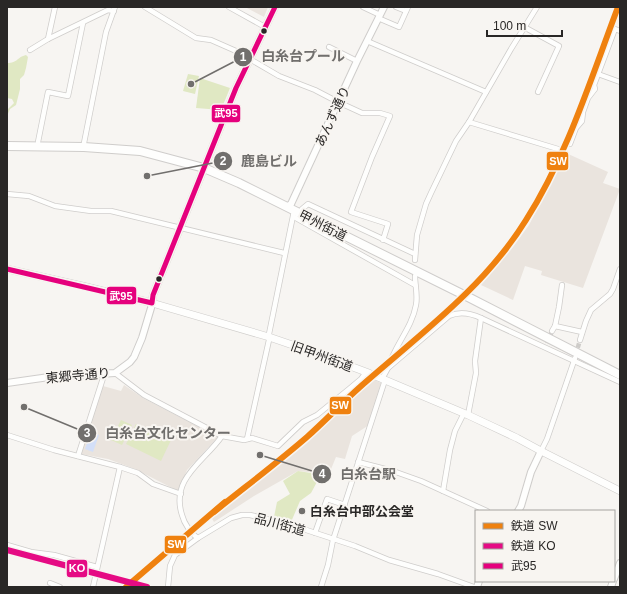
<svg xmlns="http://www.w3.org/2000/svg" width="627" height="594" viewBox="0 0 627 594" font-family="Helvetica,'Noto Sans JP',sans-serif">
  <rect width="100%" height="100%" fill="#f7f5f2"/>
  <g fill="#eae4de">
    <polygon points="245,7 268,7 264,17"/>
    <polygon points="566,153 608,172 603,183 620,189 583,288 541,275 542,271 525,266 513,300 481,285 513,247 529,225"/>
    <polygon points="372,379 381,383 377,399 369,425 352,436 345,459 336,457 329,474 298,471 254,496 214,522 211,517 235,499 309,437"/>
    <polygon points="124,385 143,398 218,437 187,470 178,491 135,469 108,459 81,454 103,386 121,391"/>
  </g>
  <g fill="#e0e8c3">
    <path d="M26,55l2,2 -2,11 -2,7 -4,4v10l-4,16 -6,4 -3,7v-6l7,-7 -2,-4 -5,-1v-35c11,0 10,-6 19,-8z"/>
    <polygon points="188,74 199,76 195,94 183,91"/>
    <polygon points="200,78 230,88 221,110 196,108"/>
    <polygon points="121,420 132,425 122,445 111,440"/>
    <polygon points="136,424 171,440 161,461 126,444"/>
    <polygon points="298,471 311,473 318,480 311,493 300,501 291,522 274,517 277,502 290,494 283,481"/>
  </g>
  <polygon fill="#d3dff8" points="91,432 99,435 93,452 85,449"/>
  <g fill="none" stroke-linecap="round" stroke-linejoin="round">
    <g stroke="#ceccc9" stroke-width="4.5" stroke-dasharray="4.5 2" stroke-linecap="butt">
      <polyline points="547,343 552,331"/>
      <polyline points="576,354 580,340"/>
    </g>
    <g stroke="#cfcdcb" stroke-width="6">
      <g id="minor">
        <polyline points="145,7 196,38 211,40 236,51 279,76 315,90 338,102 362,113 380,113 390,116 372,157 351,212 388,224 383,240"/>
        <polyline points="229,7 265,27"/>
        <polyline points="363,7 380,15"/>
        <polyline points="396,7 406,11"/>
        <polyline points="378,18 399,27 408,7"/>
        <polyline points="524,27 559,46 538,92"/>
        <polyline points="48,39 55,7"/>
        <polyline points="367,41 486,92"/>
        <polyline points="329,47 357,61"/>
        <polyline points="30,50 48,39 108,10 114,11"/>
        <polyline points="598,74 620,82"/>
        <polyline points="469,122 558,149"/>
        <polyline points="38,142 48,92 68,96 83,23"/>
        <polyline points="84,143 106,32 115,7"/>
        <polyline points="570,144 576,128 582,121 583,112 588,98 595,89 594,85 615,29 620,31"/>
        <polyline points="7,194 29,196 55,206 91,211 111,211 284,253"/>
        <polyline points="302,209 308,204 415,254"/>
        <polyline points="294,217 415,285"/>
        <polyline points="415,260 417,235 426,204 431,193 456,141 469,122 511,49 537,7"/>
        <polyline points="555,326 559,307 562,285"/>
        <polyline points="552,331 555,326 582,332"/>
        <polyline points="580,340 586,321 591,310 610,294 613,289 620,269"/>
        <path d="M388,368c6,-22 24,-40 28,-63 2,-9 -1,-20 -1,-29"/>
        <polyline points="115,373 144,395 222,436 244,440 252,438 278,446 303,422 317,415 349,389 361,379 366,372"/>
        <path d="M382,379l6,-11 61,-52c11,-5 21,-3 32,2l139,64"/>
        <polyline points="468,415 476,373 475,361 481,318"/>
        <polyline points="7,435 54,450 120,467 138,473 153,484 181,494"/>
        <polyline points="247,439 269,340 269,334 294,211"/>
        <polyline points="541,451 547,439 575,358"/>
        <polyline points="78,456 104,375"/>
        <polyline points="358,462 393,471 421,481 487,511"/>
        <polyline points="443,491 450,450 455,431 464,413"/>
        <polyline points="315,533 327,499 345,505"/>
        <path d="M198,538c-7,-4 -14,-15 -16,-23 -12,-37 23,-54 40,-79"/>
        <polyline points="7,545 31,552 54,555 97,567"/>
        <polyline points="50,583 60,587"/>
        <polyline points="93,587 120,467"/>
        <polyline points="168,587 170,566 175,555 198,538 231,518 242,515 250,515 288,524 355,546 389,560 438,574 474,587"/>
        <polyline points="321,587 328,565 333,540 385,380"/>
      </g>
    </g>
    <g stroke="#cfcdcb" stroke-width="8">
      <g id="tertiary">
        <polyline points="287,207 291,204 357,61 384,7"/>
        <polyline points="7,383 49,377 115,373 130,362 134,357 142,338 151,308 153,295 180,228 236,88 275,7"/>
        <polyline points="518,511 521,506 531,472 541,451"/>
        <polyline points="614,579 620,563"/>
        <polyline points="477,587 479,581"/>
        <polyline points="611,587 613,581"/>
      </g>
    </g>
    <g stroke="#cfcdcb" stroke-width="8">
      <polyline id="secondary" points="7,269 87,287 152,303 269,337 310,351 366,372 468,415 517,438 541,451 620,491"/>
    </g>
    <g stroke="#cfcdcb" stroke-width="10">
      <polyline id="trunk" points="7,146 84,147 140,151 204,168 239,183 470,298 620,375"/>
    </g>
    <use href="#minor" stroke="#fefefd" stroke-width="4.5"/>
    <use href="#tertiary" stroke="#fefefd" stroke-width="6"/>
    <use href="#secondary" stroke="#fefefd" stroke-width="7"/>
    <use href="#trunk" stroke="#fefefd" stroke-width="8"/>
    <g stroke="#f8f5f1" stroke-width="8">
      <polyline id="bus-1" points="7,269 152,303 153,295 236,88 275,7"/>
    </g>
    <use href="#bus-1" stroke="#e5007d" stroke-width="5"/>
    <g stroke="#f8f5f1" stroke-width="9">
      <g id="rail-1">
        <path d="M214,512c31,-25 63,-49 93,-75 18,-16 35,-34 53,-50 59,-52 124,-99 166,-167 41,-64 65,-142 92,-213"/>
        <polyline points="126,587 225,502"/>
      </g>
    </g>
    <g stroke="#f8f5f1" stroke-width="9">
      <polyline id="rail-2" points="7,550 147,587"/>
    </g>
    <use href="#rail-1" stroke="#ef810f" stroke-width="6"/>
    <use href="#rail-2" stroke="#e50b84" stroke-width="6"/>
  </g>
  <g fill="#292726" stroke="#f8f5f1" stroke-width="1.5">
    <circle cx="264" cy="31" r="3.5"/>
    <circle cx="159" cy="279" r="3.5"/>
  </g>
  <circle fill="#716f6d" stroke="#f8f5f1" stroke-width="1.5" cx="302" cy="511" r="4"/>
  <g text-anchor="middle" stroke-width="4" stroke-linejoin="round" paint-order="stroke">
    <g font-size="13" fill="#292726" stroke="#f8f5f1">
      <text transform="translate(332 116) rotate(-65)" y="5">あんず通り</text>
      <text transform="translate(323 225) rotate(27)" y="5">甲州街道</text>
      <text transform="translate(322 356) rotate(20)" y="5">旧甲州街道</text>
      <text transform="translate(78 375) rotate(-5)" y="5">東郷寺通り</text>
      <text transform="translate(280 524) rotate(15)" y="5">品川街道</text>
    </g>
    <g font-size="13" font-weight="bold" fill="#292726" stroke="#f8f5f1" text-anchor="start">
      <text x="310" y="516">白糸台中部公会堂</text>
    </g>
  </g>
  <path fill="none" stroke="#716f6d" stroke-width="1.5" d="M191 84L243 57M147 176L223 161M24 407L87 433M260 455L322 474"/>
  <g fill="#716f6d" stroke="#f8f5f1" stroke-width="1.5">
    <circle cx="191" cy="84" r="4"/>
    <circle cx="147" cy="176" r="4"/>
    <circle cx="24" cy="407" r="4"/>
    <circle cx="260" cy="455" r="4"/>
    <circle cx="243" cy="57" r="10"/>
    <circle cx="223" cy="161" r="10"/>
    <circle cx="87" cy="433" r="10"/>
    <circle cx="322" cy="474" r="10"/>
  </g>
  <g font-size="12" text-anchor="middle" font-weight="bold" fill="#fff">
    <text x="243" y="61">1</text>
    <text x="223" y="165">2</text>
    <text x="87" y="437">3</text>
    <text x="322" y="478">4</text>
  </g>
  <g font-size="14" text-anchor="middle" font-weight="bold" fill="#716f6d" stroke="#f8f5f1" stroke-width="4" stroke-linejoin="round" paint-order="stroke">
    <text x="303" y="61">白糸台プール</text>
    <text x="269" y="166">鹿島ビル</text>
    <text x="168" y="438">白糸台文化センター</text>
    <text x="368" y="479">白糸台駅</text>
  </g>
  <g stroke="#f8f5f1" stroke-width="1.5">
    <rect x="211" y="104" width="30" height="19" rx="4" fill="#e5007d"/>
    <rect x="546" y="151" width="23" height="20" rx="4" fill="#ef810f"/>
    <rect x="106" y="286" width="31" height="19" rx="4" fill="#e5007d"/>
    <rect x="329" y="396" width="23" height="19" rx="4" fill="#ef810f"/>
    <rect x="164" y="535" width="23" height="19" rx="4" fill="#ef810f"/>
    <rect x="66" y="559" width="22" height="19" rx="4" fill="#e50b84"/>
  </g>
  <g font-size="11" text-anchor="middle" font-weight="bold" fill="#fff">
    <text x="226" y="117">武95</text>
    <text x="558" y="165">SW</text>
    <text x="121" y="300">武95</text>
    <text x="340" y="409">SW</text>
    <text x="176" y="548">SW</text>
    <text x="77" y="572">KO</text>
  </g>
  <rect width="627" height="594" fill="none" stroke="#292726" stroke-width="16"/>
  <rect x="475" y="510" width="140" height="72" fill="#f8f5f1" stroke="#a5a3a0"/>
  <rect x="483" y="523" width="20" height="6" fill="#ef810f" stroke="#a5a3a0"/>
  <text x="511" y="530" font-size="12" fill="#292726">鉄道 SW</text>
  <rect x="483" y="543" width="20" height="6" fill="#e50b84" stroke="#a5a3a0"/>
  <text x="511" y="550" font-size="12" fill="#292726">鉄道 KO</text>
  <rect x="483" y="563" width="20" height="6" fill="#e5007d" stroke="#a5a3a0"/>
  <text x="511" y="570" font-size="12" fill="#292726">武95</text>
  <path d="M487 30v6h75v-6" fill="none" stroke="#292726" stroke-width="2"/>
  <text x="493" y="30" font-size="12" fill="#292726" stroke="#f8f5f1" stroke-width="3" paint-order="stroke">100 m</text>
</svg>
